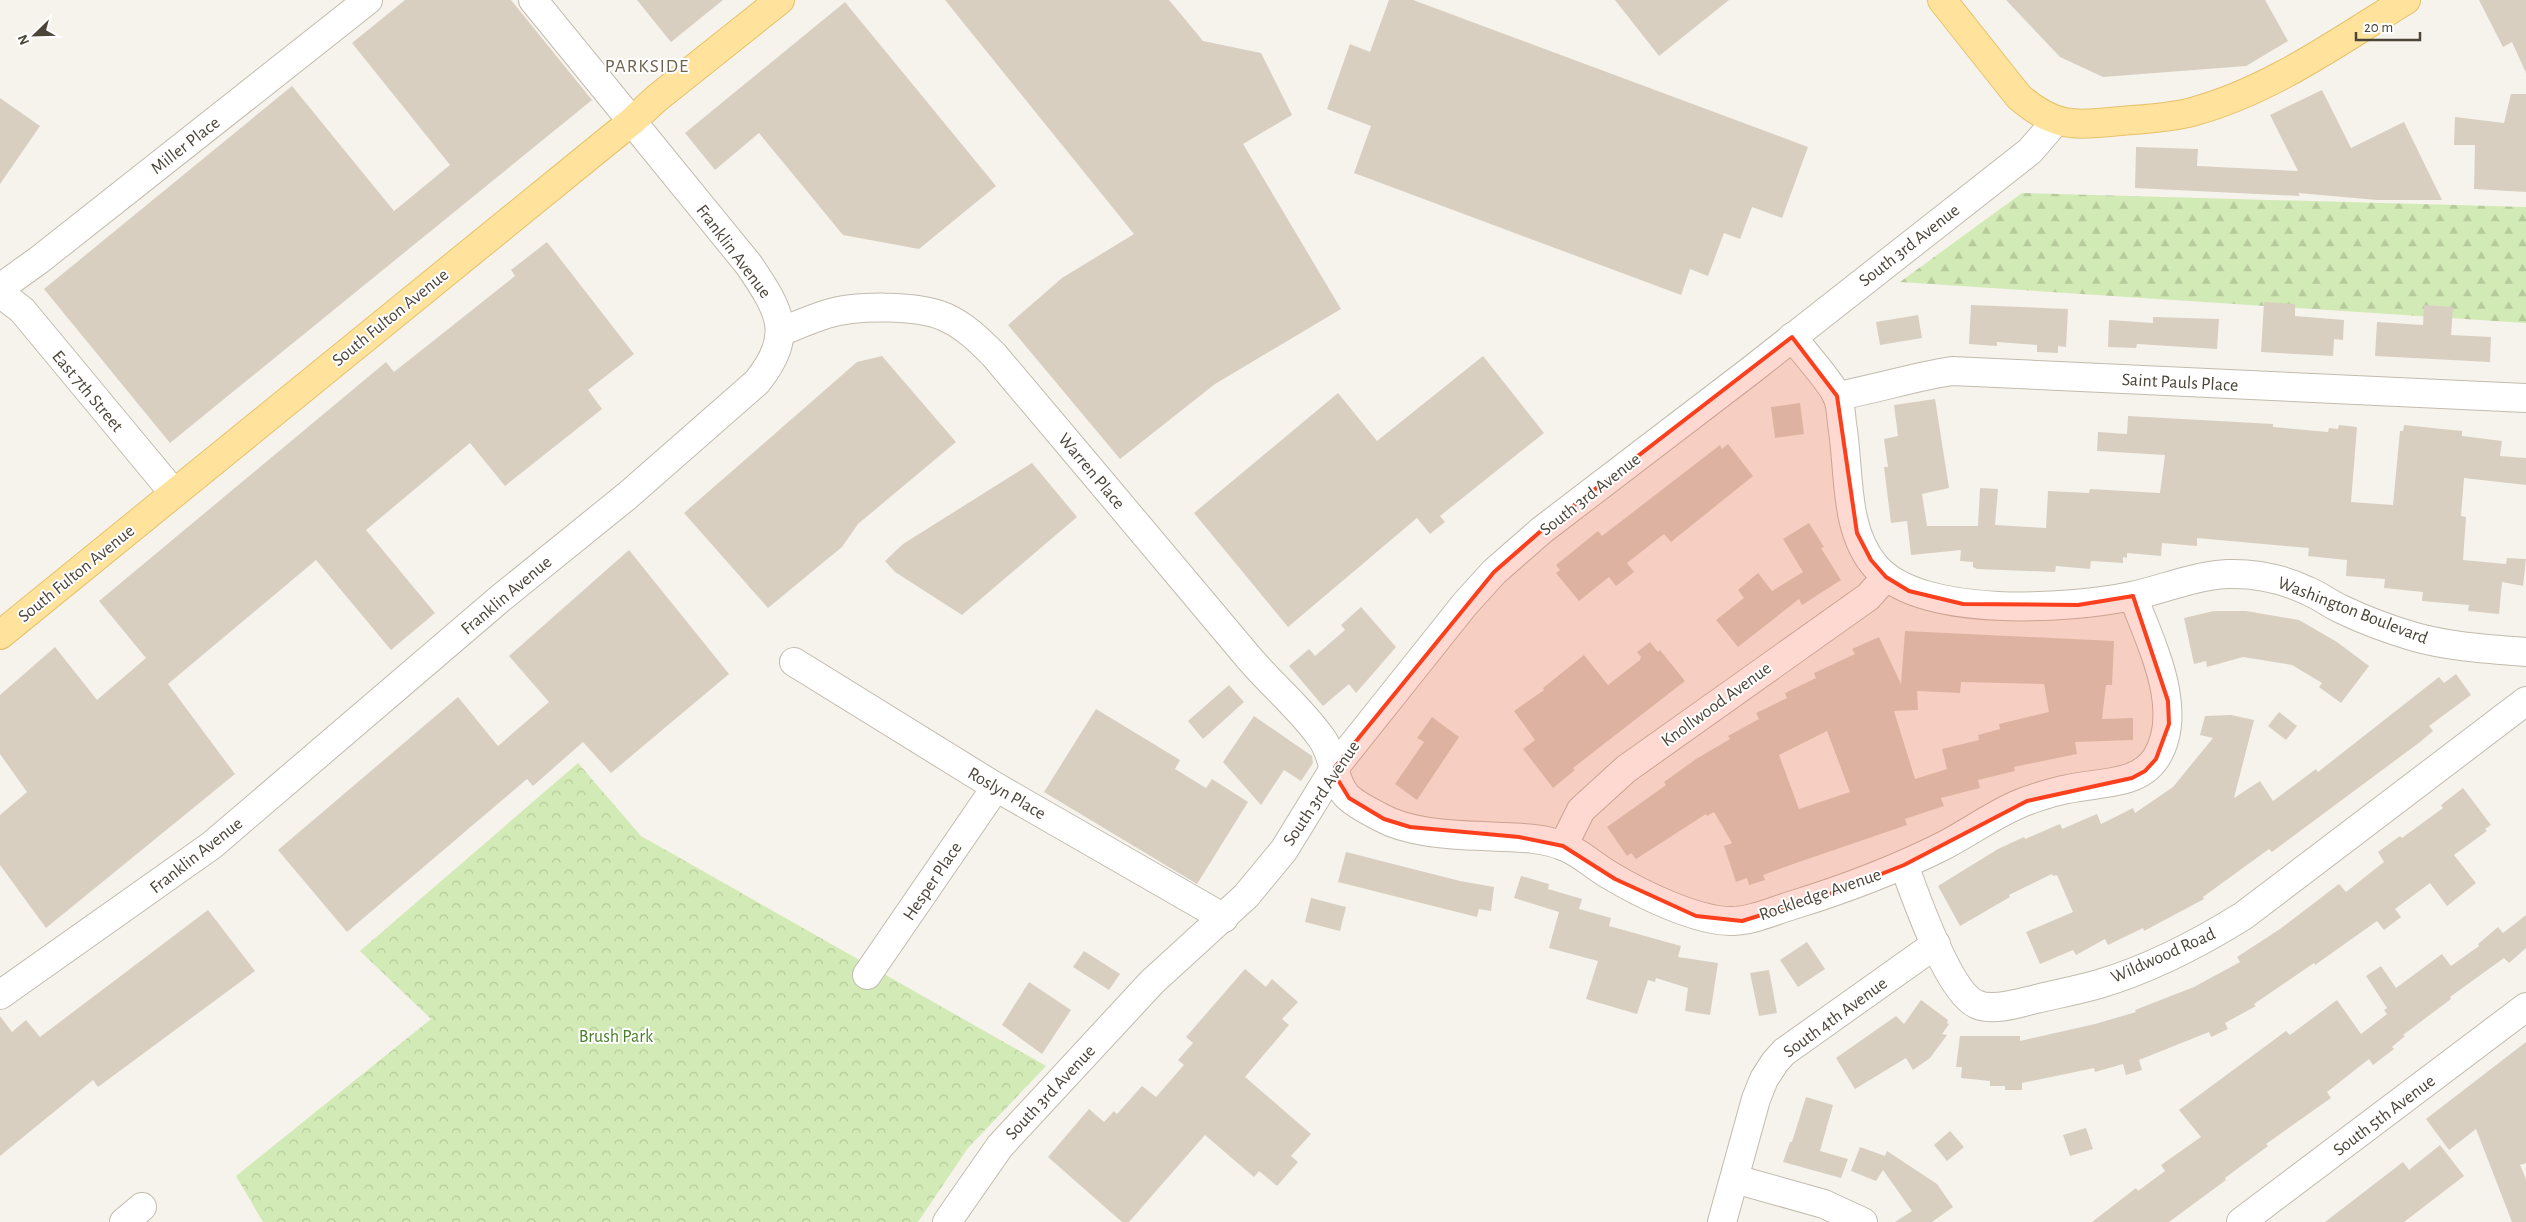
<svg xmlns="http://www.w3.org/2000/svg" width="2526" height="1222" viewBox="0 0 2526 1222" font-family="'Alegreya Sans',sans-serif">
  <defs>
    <pattern id="forest-firs" width="22" height="20" patternUnits="userSpaceOnUse" patternTransform="scale(1.25)"><rect width="22" height="20" fill="#d2eab5"/><path d="M5 1l3.5 6h-7zM16 11l3.5 6h-7z" fill="#b6ca9c"/></pattern>
    <pattern id="park-crowns" width="20" height="18" patternUnits="userSpaceOnUse" patternTransform="scale(1.25)"><rect width="20" height="18" fill="#d2eab5"/><path d="M2 6a3 3 0 1 1 6 0M12 15a3 3 0 1 1 6 0" fill="none" stroke="#b6ca9c"/></pattern>
  </defs>
  <rect width="100%" height="100%" fill="#f6f3ec"/>
  <polygon fill="url(#forest-firs)" points="2022,193 2526,207 2526,323 1900,282"/>
  <polygon fill="url(#park-crowns)" points="578,763 641,836 1046,1066 968,1148 918,1222 263,1222 236,1176 431,1019 360,951"/>
  <g fill="#d8cfc1" fill-rule="evenodd">
    <polygon points="405,0 511,0 592,100 170,443 44,289 292,86 394,211 450,165 352,43"/>
    <polygon points="637,0 723,0 671,42"/>
    <polygon points="945,0 1169,0 1203,41 1261,53 1292,115 1243,144 1341,309 1215,384 1120,459 1008,325 1062,278 1134,234"/>
    <polygon points="1389,0 1413,0 1808,147 1782,218 1752,207 1740,239 1724,233 1708,276 1690,269 1681,295 1354,173 1371,126 1327,109 1350,44 1370,52"/>
    <polygon points="1615,0 1729,0 1659,56"/>
    <polygon points="2006,0 2265,0 2288,41 2246,66 2103,77 2060,57"/>
    <polygon points="2479,0 2526,0 2526,73 2512,42 2503,47"/>
    <polygon points="845,2 996,186 919,249 843,235 759,133 715,170 685,133"/>
    <polygon points="2322,90 2351,148 2404,122 2442,200 2377,200 2298,193 2300,196 2135,188 2136,147 2198,149 2197,166 2298,171 2270,115"/>
    <polygon points="2511,94 2526,94 2526,192 2474,189 2475,145 2454,145 2455,117 2504,123"/>
    <polygon points="0,98 40,126 0,184"/>
    <polygon points="547,242 634,354 588,390 602,409 505,486 470,443 366,530 435,613 391,650 316,560 168,684 235,774 46,928 0,865 0,815 27,792 0,754 0,695 55,647 97,700 146,658 99,601 386,362 394,372 515,276 511,270"/>
    <polygon points="2264,302 2295,304 2295,316 2344,320 2343,340 2334,339 2333,356 2261,352"/>
    <polygon points="1971,305 2068,309 2066,347 2058,346 2058,353 2037,352 2037,345 1997,342 1997,346 1969,344"/>
    <polygon points="2424,305 2453,307 2451,335 2491,337 2490,362 2375,356 2377,322 2423,325"/>
    <polygon points="1918,315 1922,338 1880,345 1876,322"/>
    <polygon points="2153,317 2219,319 2217,349 2137,344 2136,348 2108,347 2109,320 2153,323"/>
    <polygon points="882,356 956,442 858,524 842,547 768,608 684,513 857,362"/>
    <polygon points="1483,356 1544,433 1440,516 1445,522 1430,534 1417,518 1288,627 1194,513 1338,393 1377,441"/>
    <polygon points="1935,399 1949,488 1922,494 1927,526 1978,526 1980,488 1998,489 1995,525 2046,528 2048,491 2089,493 2090,489 2160,493 2165,455 2097,451 2098,432 2127,434 2128,416 2273,424 2273,427 2328,432 2329,428 2338,429 2339,425 2357,427 2351,502 2393,505 2400,431 2403,431 2404,425 2462,431 2462,436 2502,441 2500,456 2526,458 2526,485 2464,478 2461,516 2466,517 2463,560 2506,564 2507,558 2526,559 2523,586 2502,582 2499,614 2468,611 2469,605 2422,601 2423,592 2384,588 2385,579 2346,576 2347,560 2308,556 2309,548 2197,538 2197,546 2162,543 2161,556 2127,553 2127,558 2123,557 2123,563 2091,561 2090,569 2056,566 2055,572 1977,569 1973,567 1973,562 1960,561 1961,550 1911,555 1907,521 1891,523 1884,467 1888,467 1884,439 1898,436 1894,405"/>
    <polygon points="1800,403 1804,434 1775,438 1771,407"/>
    <polygon points="1728,444 1753,476 1671,542 1664,534 1627,563 1634,572 1616,586 1609,577 1579,601 1556,573 1560,570 1556,565 1598,531 1602,536 1720,445 1722,449"/>
    <polygon points="1032,463 1077,517 962,615 895,572 885,561 903,544"/>
    <polygon points="1809,523 1824,547 1821,548 1841,580 1802,605 1799,599 1738,647 1716,620 1744,598 1738,590 1758,573 1772,591 1803,572 1783,539"/>
    <polygon points="629,550 729,674 611,773 583,742 533,786 527,779 347,932 278,850 458,697 498,746 549,702 509,656"/>
    <polygon points="1361,607 1396,647 1356,693 1349,684 1323,706 1289,666 1309,649 1315,656 1345,630 1341,625"/>
    <polygon points="2214,611 2246,611 2299,620 2337,642 2369,666 2341,703 2319,687 2322,683 2292,665 2243,657 2207,667 2206,661 2194,664 2184,618"/>
    <path d="M1905,631l209,10 -2,44h-6l-4,34 31,-1v22l-58,2 2,12 -63,13 1,4 -37,9 2,8 -39,10 3,8 -39,13 2,6 -108,37 -36,13 2,5 -16,5 -2,-7 -11,4 -12,-36 8,-3 -18,-31 -7,4 -1,-2 -70,45 -5,-6 -4,3 -20,-29 59,-42 -2,-3 32,-23 34,-20 -2,-3 31,-17 -3,-6 31,-15 -2,-5 31,-15 -2,-5 41,-19 -3,-5 27,-12 22,47zM1961,682l83,2 5,28 -50,12 1,5 -22,6 1,5 -37,9 5,20 -32,10 -21,-68 24,-1 -1,-19 43,2zM1827,731l23,61 -51,17 -20,-54z"/>
    <polygon points="1650,642 1658,652 1660,650 1685,681 1573,768 1575,770 1553,788 1523,749 1535,740 1514,711 1544,690 1543,688 1584,655 1608,685 1640,660 1641,657 1637,652"/>
    <polygon points="2456,674 2471,695 2429,726 2433,731 2420,742 2272,852 2269,849 2203,897 2204,899 2144,931 2143,928 2108,945 2105,939 2076,955 2073,950 2040,964 2026,932 2073,912 2057,875 2053,876 2052,874 2009,895 2010,897 1960,926 1938,886 1998,849 2024,837 2025,839 2060,824 2062,829 2097,814 2101,824 2133,808 2135,813 2173,787 2213,738 2200,735 2205,716 2231,715 2254,720 2234,798 2260,781 2273,801 2316,769 2318,772 2439,677 2444,683"/>
    <polygon points="1229,685 1244,702 1203,739 1188,721"/>
    <polygon points="1096,709 1180,760 1175,769 1206,788 1212,779 1248,802 1197,884 1044,792"/>
    <polygon points="2279,712 2297,726 2286,740 2268,726"/>
    <polygon points="1254,716 1312,756 1313,763 1301,781 1284,770 1261,805 1223,762"/>
    <polygon points="1432,717 1459,737 1417,800 1395,784 1424,742 1417,738"/>
    <polygon points="2463,788 2491,825 2485,829 2487,831 2454,855 2476,883 2447,906 2430,883 2395,909 2401,917 2384,930 2377,921 2315,965 2314,963 2254,1004 2256,1006 2225,1023 2228,1029 2211,1037 2209,1032 2139,1060 2142,1070 2126,1075 2123,1064 2095,1072 2094,1068 2022,1083 2022,1090 2005,1090 2005,1086 1990,1086 1990,1081 1961,1078 1962,1067 1956,1067 1960,1036 2020,1036 2020,1041 2095,1024 2136,1012 2135,1010 2194,987 2240,962 2237,957 2280,929 2339,884 2346,892 2384,862 2378,852 2400,836 2402,838 2443,808 2441,805"/>
    <polygon points="1346,852 1460,881 1494,887 1491,911 1479,909 1477,917 1338,882"/>
    <polygon points="1521,876 1549,884 1548,889 1582,899 1579,909 1611,918 1609,926 1681,946 1678,957 1718,963 1710,1015 1685,1011 1688,988 1656,978 1655,982 1648,980 1637,1014 1586,999 1598,961 1549,948 1559,912 1514,898"/>
    <polygon points="1311,898 1346,907 1340,931 1305,922"/>
    <polygon points="208,910 255,971 98,1087 93,1080 0,1156 0,1016 12,1032 26,1020 40,1037"/>
    <polygon points="2526,915 2526,948 2509,963 2504,958 2450,997 2451,999 2403,1035 2405,1036 2392,1047 2394,1049 2373,1065 2369,1059 2327,1092 2331,1098 2266,1144 2268,1146 2225,1178 2226,1180 2169,1222 2092,1222 2136,1188 2138,1191 2165,1171 2161,1165 2201,1137 2179,1110 2286,1031 2290,1035 2337,1000 2361,1034 2387,1014 2384,1010 2387,1008 2366,976 2381,966 2396,988 2442,954 2451,966 2479,946 2478,944 2498,927 2503,933"/>
    <polygon points="1807,942 1825,969 1798,987 1780,960"/>
    <polygon points="1084,951 1120,974 1109,990 1073,967"/>
    <polygon points="1245,969 1266,987 1272,979 1298,1002 1282,1019 1289,1025 1245,1077 1311,1134 1291,1156 1298,1162 1277,1186 1259,1171 1254,1177 1205,1135 1129,1222 1122,1222 1048,1157 1089,1109 1104,1122 1114,1111 1117,1114 1142,1086 1156,1097 1184,1065 1178,1060 1193,1043 1186,1037"/>
    <polygon points="1769,970 1777,1013 1759,1016 1750,973"/>
    <polygon points="1029,982 1071,1010 1042,1054 1002,1025"/>
    <polygon points="1921,1000 1948,1020 1947,1023 1949,1024 1942,1034 1947,1035 1930,1058 1913,1070 1906,1058 1855,1089 1836,1058 1896,1016 1904,1024"/>
    <polygon points="2526,1042 2526,1163 2520,1165 2526,1179 2526,1222 2512,1222 2476,1129 2449,1150 2426,1119"/>
    <polygon points="1806,1097 1833,1105 1820,1151 1848,1159 1841,1178 1783,1162 1790,1142 1792,1142"/>
    <polygon points="2086,1128 2093,1149 2070,1156 2063,1135"/>
    <polygon points="1950,1131 1964,1147 1947,1161 1934,1145"/>
    <polygon points="2440,1145 2464,1176 2404,1222 2325,1222 2403,1162 2409,1170"/>
    <polygon points="1860,1147 1885,1156 1887,1151 1937,1184 1953,1207 1932,1222 1895,1222 1912,1211 1883,1170 1876,1181 1851,1171"/>
  </g>
  <g fill="none" stroke-linecap="round" stroke-linejoin="round">
    <g stroke="#c2bbae" stroke-width="30">
      <g id="minor">
        <polyline points="0,288 39,260 368,0"/>
        <polyline points="0,293 22,310 173,492"/>
        <path d="M780,332c15,-6 31,-13 47,-18 29,-9 91,-9 118,3 20,9 34,23 49,38 85,101 171,202 255,303 23,27 51,50 71,78 14,17 12,42 26,59 8,9 23,16 34,22 29,16 70,18 103,19 26,2 55,0 80,10 17,6 32,21 48,30 30,18 85,45 120,45 21,0 42,-10 62,-16 52,-16 102,-35 150,-59 29,-15 55,-35 86,-46 12,-4 26,-9 39,-11 30,-7 70,-3 88,-31 30,-48 -6,-115 -23,-162"/>
        <path d="M1792,337c11,14 39,45 45,59 4,8 4,20 5,28 8,46 1,106 34,143 46,52 193,42 256,29 32,-7 61,-20 95,-22 28,-1 56,5 81,17 12,5 22,13 33,18 23,11 50,21 74,28 36,10 74,12 111,15"/>
        <path d="M1837,396c39,-7 76,-19 115,-25l574,27"/>
        <polyline points="794,662 996,787 1224,918"/>
        <polyline points="1563,846 1581,810 1626,769 1868,597 1886,577"/>
        <path d="M1904,865c11,30 44,126 72,139 16,8 44,-1 60,-5 21,-5 42,-9 63,-15 51,-15 99,-40 144,-68l283,-215"/>
        <polyline points="867,975 996,787"/>
        <path d="M0,995l212,-150 290,-248 125,-101 130,-114c38,-48 23,-71 -8,-117l-216,-265"/>
        <polyline points="1735,1179 1824,1204 1863,1222"/>
        <polyline points="124,1222 142,1207"/>
        <polyline points="947,1222 1000,1146 1152,982 1246,896 1284,850 1335,767 1465,604 1494,572 1542,530 1750,371 2030,151 2055,122"/>
        <polyline points="1722,1222 1756,1099 1764,1079 1775,1062 1784,1052 1936,944"/>
        <polyline points="2241,1222 2526,1007"/>
      </g>
    </g>
    <g stroke="#e6c16a" stroke-width="30">
      <g id="major">
        <path d="M1942,0l77,97c37,32 56,28 102,24 24,-2 48,-3 71,-9 78,-21 146,-70 214,-112"/>
        <polyline points="0,635 631,122 657,98 780,0"/>
      </g>
    </g>
    <use href="#minor" stroke="#fff" stroke-width="28"/>
    <use href="#major" stroke="#ffe39c" stroke-width="28"/>
  </g>
  <path fill="#fc3f1d" fill-opacity="0.2" stroke="#fc3f1d" stroke-width="4" stroke-linejoin="round" d="M1792,337l45,59 20,137 14,27 15,17 23,14 54,13 115,1 55,-9 35,105 1,23 -13,35 -11,12 -13,7 -105,23 -123,64 -68,27 -94,29 -46,-5 -81,-37 -52,-33 -44,-9 -109,-10 -26,-8 -35,-21 -11,-18 -3,-13 159,-195 48,-42z"/>
  <g text-anchor="middle" stroke-width="4" stroke-linejoin="round" paint-order="stroke">
    <g font-size="18" fill="#4b4439" stroke="#fff">
      <text transform="translate(185 145) rotate(-38)" y="6">Miller Place</text>
      <text transform="translate(1909 245) rotate(-38)" y="6">South 3rd Avenue</text>
      <text transform="translate(734 251) rotate(53)" y="6">Franklin Avenue</text>
      <text transform="translate(390 317) rotate(-39)" y="6">South Fulton Avenue</text>
      <text transform="translate(2180 382) rotate(3)" y="6">Saint Pauls Place</text>
      <text transform="translate(88 391) rotate(50)" y="6">East 7th Street</text>
      <text transform="translate(1092 471) rotate(50)" y="6">Warren Place</text>
      <text transform="translate(1590 494) rotate(-38)" y="6">South 3rd Avenue</text>
      <text transform="translate(76 573) rotate(-39)" y="6">South Fulton Avenue</text>
      <text transform="translate(506 595) rotate(-40)" y="6">Franklin Avenue</text>
      <text transform="translate(2353 610) rotate(21)" y="6">Washington Boulevard</text>
      <text transform="translate(1716 704) rotate(-36)" y="6">Knollwood Avenue</text>
      <text transform="translate(1007 793) rotate(30)" y="6">Roslyn Place</text>
      <text transform="translate(1321 793) rotate(-56)" y="6">South 3rd Avenue</text>
      <text transform="translate(196 855) rotate(-38)" y="6">Franklin Avenue</text>
      <text transform="translate(932 881) rotate(-56)" y="6">Hesper Place</text>
      <text transform="translate(1820 894) rotate(-19)" y="6">Rockledge Avenue</text>
      <text transform="translate(2163 955) rotate(-24)" y="6">Wildwood Road</text>
      <text transform="translate(1835 1017) rotate(-36)" y="6">South 4th Avenue</text>
      <text transform="translate(1050 1092) rotate(-47)" y="6">South 3rd Avenue</text>
      <text transform="translate(2384 1115) rotate(-37)" y="6">South 5th Avenue</text>
    </g>
    <g font-size="18" fill="#4a7f2a" stroke="#fff">
      <text x="616" y="1042">Brush Park</text>
    </g>
    <g font-size="19" letter-spacing="1" fill="#6e6250" stroke="#fff">
      <text x="647" y="72">PARKSIDE</text>
    </g>
  </g>
  <g transform="translate(35 35) rotate(247)" stroke="#ffffff" stroke-width="4" paint-order="stroke">
  <path d="M0-4L9 19L0 12L-9 19Z" fill="#4b4439"/>
  <text y="-8" font-size="14" font-weight="bold" text-anchor="middle" fill="#4b4439">N</text>
  </g>
  <path d="M2356 32v8h64v-8" fill="none" stroke="#4b4439" stroke-width="2.5"/>
  <text x="2364" y="32" font-size="15" fill="#4b4439" stroke="#ffffff" stroke-width="4" paint-order="stroke">20 m</text>
</svg>
